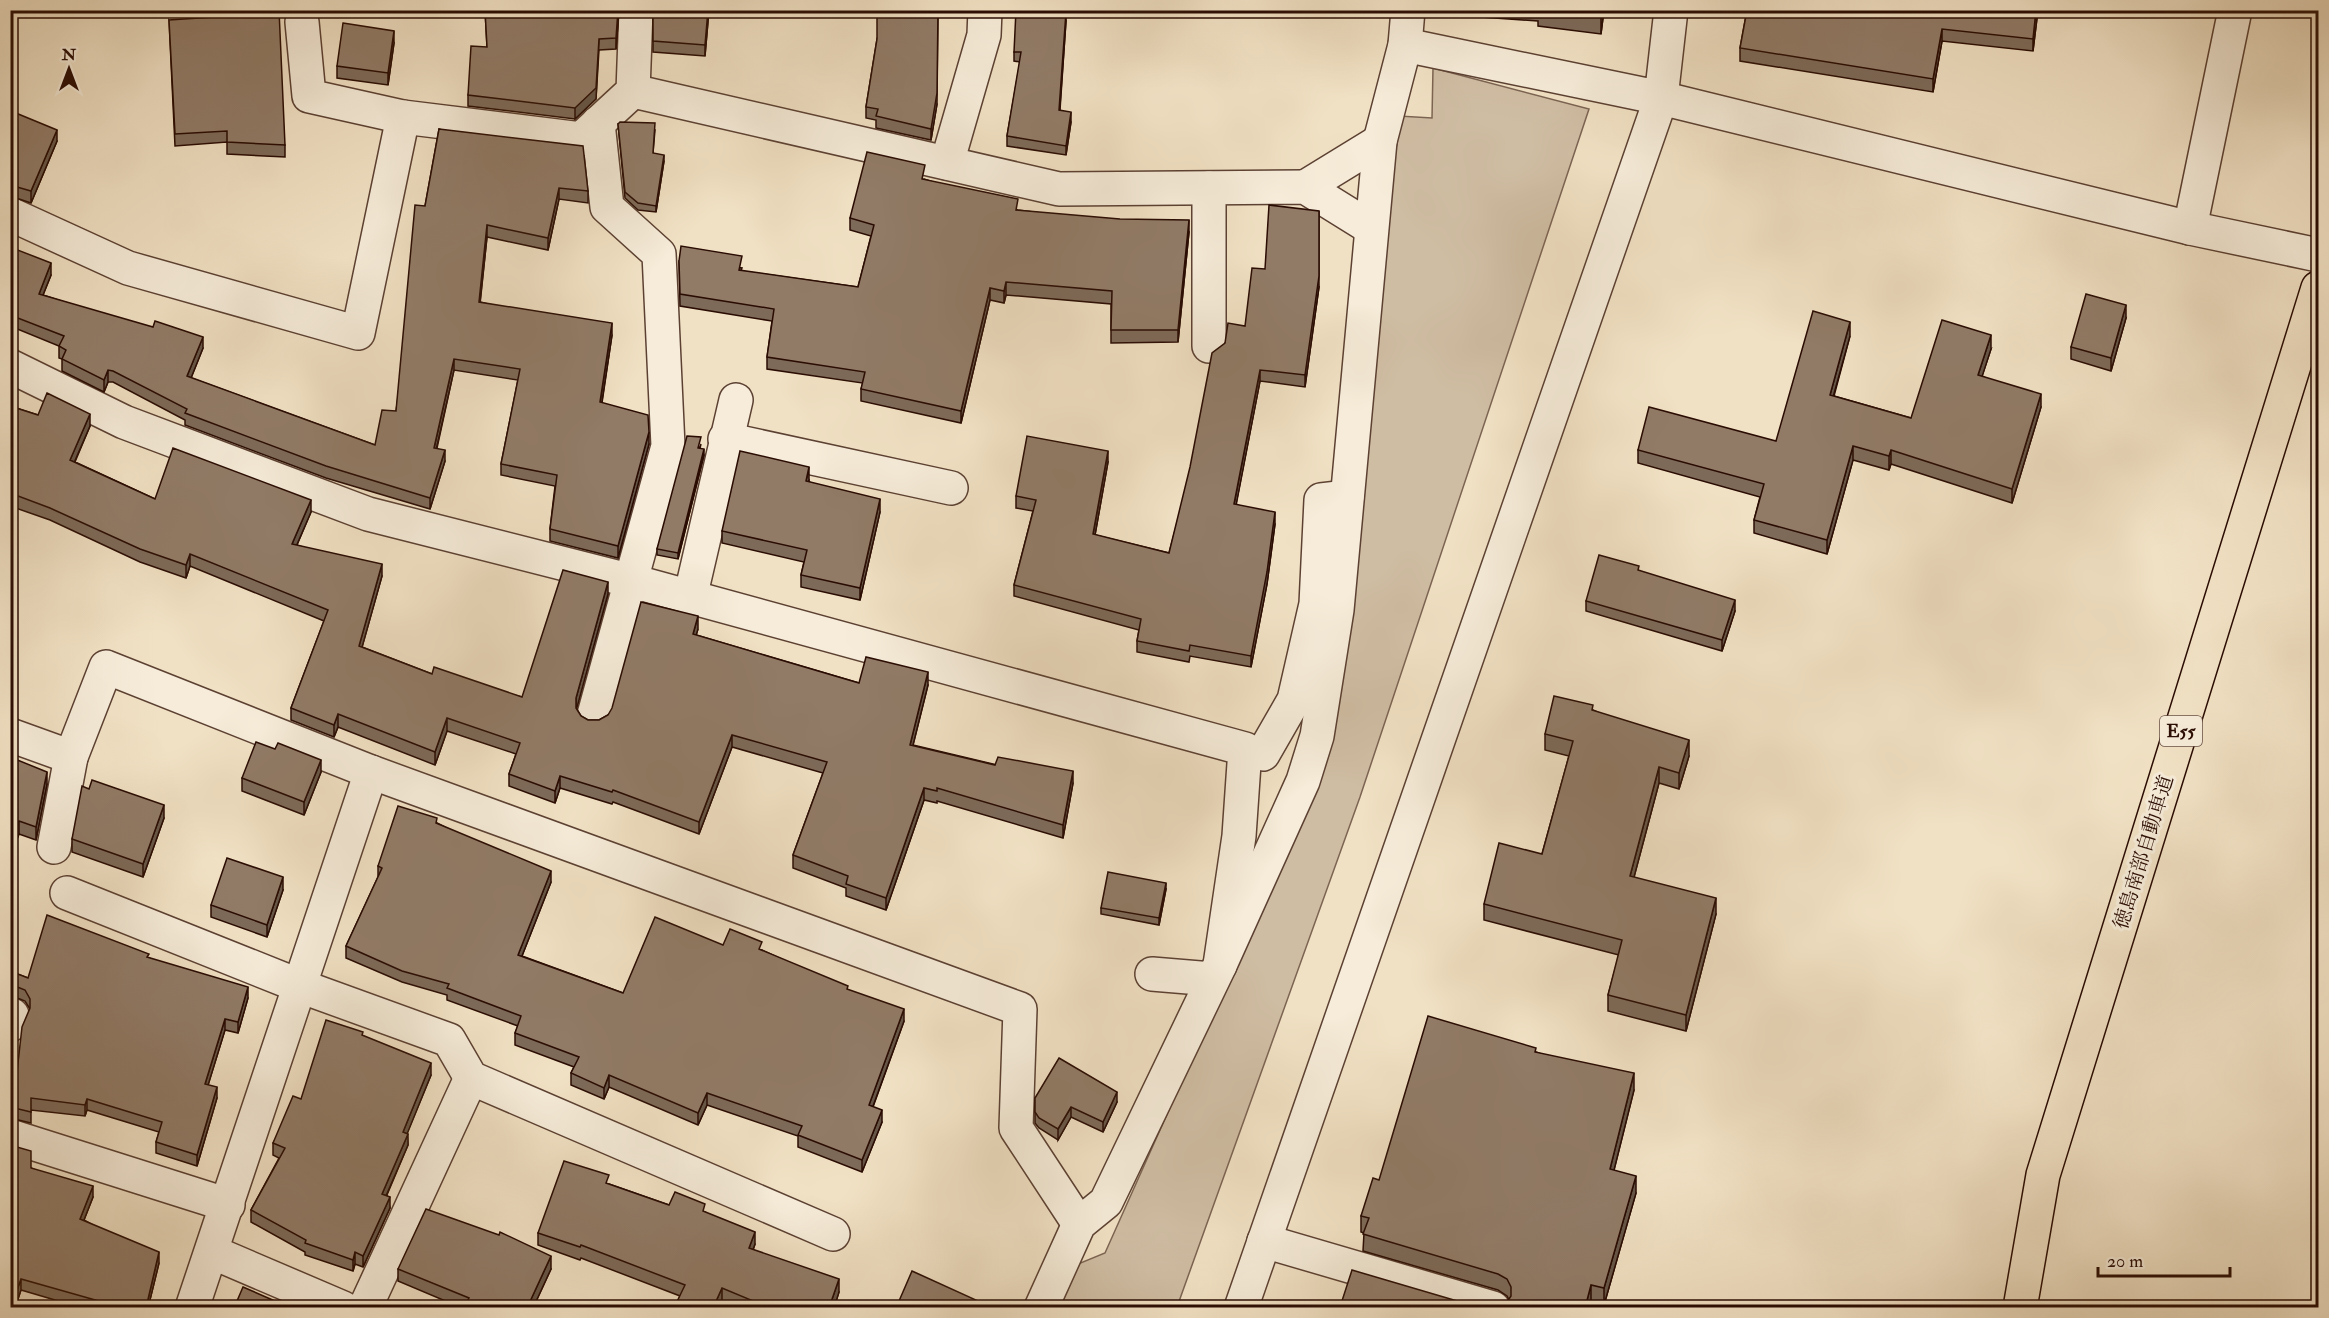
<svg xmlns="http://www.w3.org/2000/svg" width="2329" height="1318" viewBox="0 0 2329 1318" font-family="'IM FELL Double Pica','Noto Serif JP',serif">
  <rect width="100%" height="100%" fill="#f1e1c4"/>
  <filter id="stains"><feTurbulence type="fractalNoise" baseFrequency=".00333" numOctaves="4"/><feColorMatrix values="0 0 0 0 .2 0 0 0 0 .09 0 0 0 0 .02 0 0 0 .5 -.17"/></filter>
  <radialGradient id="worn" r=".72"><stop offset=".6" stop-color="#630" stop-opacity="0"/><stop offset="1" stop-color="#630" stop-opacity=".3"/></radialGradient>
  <polygon fill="#cfbda3" stroke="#7c6453" stroke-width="1.5" points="1433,68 1589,109 1360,797 1177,1307 1058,1308 1078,1264 1105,1253 1325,761 1399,116 1432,118"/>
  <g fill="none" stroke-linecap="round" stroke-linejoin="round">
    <g stroke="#5c4133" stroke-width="36">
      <g id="minor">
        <polyline points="302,22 309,96 403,117 581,139 633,91 636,10"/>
        <polyline points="1405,45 1661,98 1671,10"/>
        <polyline points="633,91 1059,189 1305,187 1371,228"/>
        <polyline points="947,163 984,35 985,10"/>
        <polyline points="1305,187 1380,141"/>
        <polyline points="1209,188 1209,346"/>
        <polyline points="10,214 128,268 358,333 403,117"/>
        <polyline points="2190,228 2235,10"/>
        <polyline points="10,366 124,422 368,514 632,581 1245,749 1239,836 1220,965"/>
        <polyline points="725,439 951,488"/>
        <polyline points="690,598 736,400"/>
        <polyline points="594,715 668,446 659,254 607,207 598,123"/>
        <polyline points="10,735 71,757 106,667 371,772 1020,1009 1016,1128 1079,1224"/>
        <polyline points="1263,754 1294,700 1316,604 1321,500 1347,497"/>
        <polyline points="54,847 71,757"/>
        <polyline points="67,893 300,986 449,1040 471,1078 833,1234"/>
        <polyline points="1152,974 1212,979"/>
        <polyline points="10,1025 12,1015"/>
        <polyline points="10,1136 228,1205"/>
        <polyline points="1264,1241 1493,1308"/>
        <polyline points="212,1252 343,1308"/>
        <polyline points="192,1308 371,772"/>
        <polyline points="365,1308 471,1078"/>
        <polyline points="1041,1308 1079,1224 1106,1202 1220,965 1303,781 1317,736 1337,610 1380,141 1405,45 1408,10"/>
        <polyline points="1241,1308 1661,98 2190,228 2318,255"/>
      </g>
    </g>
    <g stroke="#2a0c03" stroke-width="36">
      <polyline id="highway" points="2020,1308 2043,1175 2318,288"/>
    </g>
    <use href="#minor" stroke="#f6ecd9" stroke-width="33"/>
    <use href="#highway" stroke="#f1e1c4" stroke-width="33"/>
  </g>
  <g fill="#7d6a59" stroke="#2a0c03" stroke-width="1.5">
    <polygon points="485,10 619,10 616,49 599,50 596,99 575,119 468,106 468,95 487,47"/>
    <polygon points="653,10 709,10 705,56 653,52"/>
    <polygon points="726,10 759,10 758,14"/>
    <polygon points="1453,10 1604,10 1601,34 1538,26 1538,21 1453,15"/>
    <polygon points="1747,10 2038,10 2033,51 1942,41 1933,92 1740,61 1740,48"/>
    <polygon points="169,20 285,145 285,157 227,154 227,142 175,146"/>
    <polygon points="1066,21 1060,110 1071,122 1066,155 1007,146 1007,136 1020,62 1014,61 1014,52"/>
    <polygon points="877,39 937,104 931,140 876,128 876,120 866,118 866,107"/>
    <polygon points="394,43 388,85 337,78 337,66"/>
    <polygon points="10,100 15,112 57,141 31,203 10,196"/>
    <polygon points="618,124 655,130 653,153 664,161 656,212 638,210 625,198"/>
    <polygon points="439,129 588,191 588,203 559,199 548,250 487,237 480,302 612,335 602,403 649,444 618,558 550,541 550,529 555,486 501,475 501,464 518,380 454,370 437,448 445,461 430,509 326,478 185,425 185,420 113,382 108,382 104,392 62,371 62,359 59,358 59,346 10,326 10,223 16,237 12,247 51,275 43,295 203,348 191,378 375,445 396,411 425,206"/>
    <polygon points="924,179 1018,210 1189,232 1178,342 1111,343 1111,304 1006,295 1004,303 990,300 961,423 861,401 861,389 863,383 767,369 767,357 772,321 680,306 679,261 742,268 741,271 858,287 871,236 850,230 850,218"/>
    <polygon points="1319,287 1305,387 1260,381 1236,504 1275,524 1267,584 1251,667 1190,656 1189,662 1137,652 1137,641 1139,630 1014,596 1014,585 1033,511 1016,508 1016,496 1108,462 1095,535 1169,553 1225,343 1245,326"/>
    <polygon points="2126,318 2111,371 2071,359 2071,347"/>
    <polygon points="1850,336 1834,396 1911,418 1991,349 1982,376 2041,407 2012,503 1891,464 1889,470 1853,460 1827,554 1754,533 1754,520 1760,497 1638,463 1638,450 1776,441"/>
    <polygon points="10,406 38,415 90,426 75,462 155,499 311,512 297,545 382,576 362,647 432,674 522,697 608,594 576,708 581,716 588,720 599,720 608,715 698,629 696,635 859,683 928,685 913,745 1073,783 1063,838 937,801 937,803 924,800 886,910 846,896 846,888 793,868 793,855 823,773 732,747 699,834 613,802 612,804 560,788 555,803 509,786 509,774 516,754 447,731 435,765 338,727 334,737 291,720 291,708 324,621 190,566 186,578 140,562 50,520 10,506"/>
    <polygon points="701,444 700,448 704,455 678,559 657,555 657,549"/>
    <polygon points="809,480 809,482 880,512 860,600 801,587 801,575 804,562 722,543 722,531"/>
    <polygon points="1639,571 1735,611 1722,651 1586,611 1586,601"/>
    <polygon points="1593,710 1689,756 1679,789 1659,783 1634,877 1716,914 1686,1031 1608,1011 1608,995 1619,955 1484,920 1484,904 1542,854 1569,756 1545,750 1545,734"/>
    <polygon points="10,757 47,784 36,840 19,834 15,844 10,843"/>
    <polygon points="321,772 304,815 242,791 242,778"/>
    <polygon points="89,789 164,818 143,877 72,852 72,839"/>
    <polygon points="437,823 551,882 522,956 623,993 723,945 762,950 848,990 904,1021 873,1107 882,1122 862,1172 798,1147 798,1136 707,1105 698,1125 609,1087 604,1099 571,1085 571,1073 574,1067 515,1045 515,1033 518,1026 447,1000 447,995 402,982 346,958 346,946 378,877 378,866"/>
    <polygon points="1166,889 1159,925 1101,914 1101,908"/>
    <polygon points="283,890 267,937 211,917 211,905"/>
    <polygon points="149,958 248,998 238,1033 225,1030 208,1085 217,1098 197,1166 156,1153 156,1142 159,1132 87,1110 85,1116 31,1110 31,1123 10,1118 10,1088 15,1090 30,1009 25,1001 15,997 10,997 10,971 28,978"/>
    <polygon points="363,1036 431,1075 407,1133 408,1145 387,1195 390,1208 363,1267 355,1264 353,1271 305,1255 305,1252 251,1222 251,1210 279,1158 273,1155 273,1143 301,1099"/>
    <polygon points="1536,1052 1634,1090 1614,1170 1636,1193 1604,1305 1591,1301 1589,1308 1501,1308 1505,1305 1509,1300 1507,1296 1498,1290 1363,1251 1364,1233 1361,1232 1361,1216 1379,1180"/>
    <polygon points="1035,1098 1117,1102 1103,1132 1071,1117 1058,1140 1039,1128 1035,1123"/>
    <polygon points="10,1145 31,1168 93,1197 84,1220 159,1263 148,1308 82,1308 21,1290 15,1308 10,1308"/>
    <polygon points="609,1184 669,1205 705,1212 755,1244 753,1250 839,1292 834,1308 739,1308 722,1301 719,1308 674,1308 680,1296 581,1258 580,1260 538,1245 538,1233"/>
    <polygon points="398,1269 551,1269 533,1308 462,1308 398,1281"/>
  </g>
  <g fill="#665648" stroke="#2a0c03" stroke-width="1.5">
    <polygon points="618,10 619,10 616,49 616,38"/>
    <polygon points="708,10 709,10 705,56 705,45"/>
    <polygon points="938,10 937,104 931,140 931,129"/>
    <polygon points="1601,10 1604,10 1601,34"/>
    <polygon points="2036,10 2038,10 2033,51 2033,39"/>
    <polygon points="1066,12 1066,21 1059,120 1059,110"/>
    <polygon points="1942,29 1942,41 1933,92 1933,79"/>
    <polygon points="394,31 394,43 388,85 388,73"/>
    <polygon points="599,39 596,99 575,119 575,108"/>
    <polygon points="15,102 15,114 11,111"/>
    <polygon points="1071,112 1071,122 1066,155 1066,146"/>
    <polygon points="57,130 57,141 31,203 31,191"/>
    <polygon points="664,155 664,161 656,212 656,206"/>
    <polygon points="559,188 559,199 548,250 548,238"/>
    <polygon points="1319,211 1319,287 1305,387 1305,375"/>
    <polygon points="1189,220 1189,232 1178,342 1178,330"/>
    <polygon points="487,225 487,237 479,314 479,302"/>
    <polygon points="16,226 16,237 10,250 10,238"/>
    <polygon points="51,263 51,275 39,305 39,294"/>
    <polygon points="1006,282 1006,295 1004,303 1004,291"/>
    <polygon points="990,288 990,300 961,423 961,411"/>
    <polygon points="2126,305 2126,318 2111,371 2111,358"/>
    <polygon points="1850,322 1850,336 1830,408 1830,395"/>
    <polygon points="612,323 612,335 600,414 600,402"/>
    <polygon points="1991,335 1991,349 1978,389 1978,375"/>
    <polygon points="203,337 203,348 187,388 187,376"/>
    <polygon points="454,359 454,370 434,459 434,448"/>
    <polygon points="108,370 108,382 104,392 104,380"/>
    <polygon points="1260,370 1260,381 1234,516 1234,504"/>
    <polygon points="2041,394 2041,407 2012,503 2012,489"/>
    <polygon points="90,414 90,426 70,472 70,460"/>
    <polygon points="649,432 649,444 618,558 618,546"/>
    <polygon points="1853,446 1853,460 1827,554 1827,540"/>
    <polygon points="704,449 704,455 678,559 678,553"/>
    <polygon points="445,450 445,461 430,509 430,498"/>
    <polygon points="1891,450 1891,464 1889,470 1889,456"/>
    <polygon points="1108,451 1108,462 1093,546 1093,534"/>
    <polygon points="809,467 809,480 806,494 806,481"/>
    <polygon points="880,499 880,512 860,600 860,588"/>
    <polygon points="311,500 311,512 292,556 292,544"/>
    <polygon points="1275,512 1275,524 1267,584 1251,667 1251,656"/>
    <polygon points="190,554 190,566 186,578 186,565"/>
    <polygon points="382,564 382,576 359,658 359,646"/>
    <polygon points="608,582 608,594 576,711 576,698"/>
    <polygon points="1735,600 1735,611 1722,651 1722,640"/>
    <polygon points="698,616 698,629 693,646 693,634"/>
    <polygon points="928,672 928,685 910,757 910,745"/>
    <polygon points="338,714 338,727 334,737 334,725"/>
    <polygon points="447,718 447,731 435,765 435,752"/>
    <polygon points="732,735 732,747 699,834 699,822"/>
    <polygon points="1689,740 1689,756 1679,789 1679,773"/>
    <polygon points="321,760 321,772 304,815 304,802"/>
    <polygon points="1659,767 1659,783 1630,892 1630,876"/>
    <polygon points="1073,771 1073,783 1063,838 1063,825"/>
    <polygon points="47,772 47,784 36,840 36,827"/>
    <polygon points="560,776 560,788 555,803 555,791"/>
    <polygon points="924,788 924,800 886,910 886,898"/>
    <polygon points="164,805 164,818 143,877 143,864"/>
    <polygon points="19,821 19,834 15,844 15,832"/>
    <polygon points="551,871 551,882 518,966 518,955"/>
    <polygon points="283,877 283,890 267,937 267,925"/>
    <polygon points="1166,883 1166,889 1159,925 1159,918"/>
    <polygon points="1716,898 1716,914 1686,1031 1686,1015"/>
    <polygon points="248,987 248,998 238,1033 238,1022"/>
    <polygon points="904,1009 904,1021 869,1117 869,1105"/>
    <polygon points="225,1019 225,1030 205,1095 205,1084"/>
    <polygon points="431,1063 431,1075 403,1144 403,1132"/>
    <polygon points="1634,1073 1634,1090 1610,1186 1610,1169"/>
    <polygon points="609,1075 609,1087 604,1099 604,1088"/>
    <polygon points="217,1087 217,1098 197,1166 197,1155"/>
    <polygon points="1117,1092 1117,1102 1103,1132 1103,1122"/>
    <polygon points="707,1093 707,1105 698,1125 698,1113"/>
    <polygon points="87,1099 87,1110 85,1116 85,1105"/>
    <polygon points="1071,1107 1071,1117 1058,1140 1058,1129"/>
    <polygon points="882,1110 882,1122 862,1172 862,1160"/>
    <polygon points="408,1134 408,1145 382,1205 382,1194"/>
    <polygon points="1636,1176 1636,1193 1604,1305 1604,1288"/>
    <polygon points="93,1186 93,1197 80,1230 80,1219"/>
    <polygon points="390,1197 390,1208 363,1267 363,1256"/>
    <polygon points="755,1232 755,1244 749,1261 749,1248"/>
    <polygon points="159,1252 159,1263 148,1308 146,1308"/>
    <polygon points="355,1252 355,1264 353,1271 353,1260"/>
    <polygon points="551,1256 551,1269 533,1308 527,1308"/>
    <polygon points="21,1279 21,1290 15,1308 12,1308 12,1304"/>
    <polygon points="839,1279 839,1292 834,1308 829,1308"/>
    <polygon points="1591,1285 1591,1301 1589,1308 1585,1308"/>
    <polygon points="722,1288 722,1301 719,1308 713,1308"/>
  </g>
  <g fill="#917b67" stroke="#2a0c03" stroke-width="1.5">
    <polygon points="229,10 279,10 285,145 227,142 227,131 175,134 169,20 229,16"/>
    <polygon points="485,10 618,10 616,38 599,39 596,88 575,108 468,95 471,46 487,47"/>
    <polygon points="653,10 708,10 705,45 653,41"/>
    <polygon points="877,10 938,10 937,93 931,129 876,116 878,109 866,107 877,39"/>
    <polygon points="1016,10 1066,12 1059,110 1071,112 1066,146 1007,136 1021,52 1014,52"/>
    <polygon points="1581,10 1601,10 1601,13"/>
    <polygon points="1747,10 2036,10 2033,39 1942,29 1933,79 1740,48"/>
    <polygon points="343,23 394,31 388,73 337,66"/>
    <polygon points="10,100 15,102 11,111 57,130 31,191 10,185"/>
    <polygon points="620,122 655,123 653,153 664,155 656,206 638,203 625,192 618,124"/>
    <polygon points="439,129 583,146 588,191 559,188 548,238 487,225 479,302 612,323 600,402 648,415 649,432 618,546 550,529 557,475 501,464 520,369 454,359 434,448 445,450 430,498 326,466 185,413 187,409 113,371 108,370 104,380 62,359 66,350 59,346 64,336 10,315 10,247 51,263 39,294 153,327 155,321 203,337 187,376 375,445 382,410 396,411 415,205 425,206"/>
    <polygon points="867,152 925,165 922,179 1018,199 1016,210 1120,219 1189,220 1178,330 1111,330 1112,291 1006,282 1004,291 990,288 961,411 861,389 865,372 767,357 774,309 680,294 679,261 681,246 742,256 739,270 858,287 874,225 850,218"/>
    <polygon points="1269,205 1319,211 1319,276 1305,375 1260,370 1234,504 1275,512 1267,572 1251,656 1190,645 1189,651 1137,641 1141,619 1014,585 1036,500 1016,496 1027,436 1108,451 1093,534 1169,553 1190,467 1212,353 1225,343 1228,323 1245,326 1252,268 1265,269"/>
    <polygon points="10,223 16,226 10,238"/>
    <polygon points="2086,294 2126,305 2111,358 2071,347"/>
    <polygon points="1813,311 1850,322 1830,395 1911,418 1942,320 1991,335 1978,375 2041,394 2012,489 1891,450 1889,456 1853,446 1827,540 1754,520 1764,484 1638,450 1649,407 1776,441"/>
    <polygon points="47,393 90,414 70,460 155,499 173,448 311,500 292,544 382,564 359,646 432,674 434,667 522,697 563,570 608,582 576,698 576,708 581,716 588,720 599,720 608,715 612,708 641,602 698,616 693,634 859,683 866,657 928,672 910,745 995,765 998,757 1073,771 1063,825 937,788 937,791 924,788 886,898 846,884 848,876 793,855 827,762 732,735 699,822 613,790 612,792 560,776 555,791 509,774 520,743 447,718 435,752 338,714 334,725 291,708 328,610 190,554 186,565 140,549 50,508 10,493 10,406 38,415"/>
    <polygon points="687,436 701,437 698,448 704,449 678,553 657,549"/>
    <polygon points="740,451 809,467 806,481 880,499 860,588 801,575 807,550 722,531"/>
    <polygon points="1599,555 1639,566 1638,570 1735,600 1722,640 1586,601"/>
    <polygon points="1554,696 1593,705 1592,710 1689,740 1679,773 1659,767 1630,876 1716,898 1686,1015 1608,995 1622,940 1484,904 1499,843 1542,854 1573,741 1545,734"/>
    <polygon points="256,742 275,749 278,743 321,760 304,802 242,778"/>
    <polygon points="10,757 47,772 36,827 19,821 15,832 10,830"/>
    <polygon points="92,780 164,805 143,864 72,839 82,786 89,789"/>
    <polygon points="398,806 437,818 436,823 551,871 518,955 623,993 655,917 723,945 730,929 762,942 759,949 848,986 847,989 904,1009 869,1105 882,1110 862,1160 798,1135 802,1126 707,1093 698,1113 609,1075 604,1088 571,1073 579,1057 515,1033 521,1016 447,988 449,984 402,971 346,946 382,868 378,866"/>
    <polygon points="227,858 283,877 267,925 211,905"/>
    <polygon points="1108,872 1166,883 1159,918 1101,908"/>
    <polygon points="47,915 149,954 147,957 248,987 238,1022 225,1019 205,1084 217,1087 197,1155 156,1142 162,1122 87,1099 85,1105 31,1098 31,1112 10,1107 10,1088 15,1090 22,1027 30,1008 30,999 25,990 15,986 10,986 10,971 28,978"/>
    <polygon points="1428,1016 1536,1048 1535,1052 1634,1073 1610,1169 1636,1176 1604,1288 1591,1285 1585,1308 1501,1308 1505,1305 1511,1296 1511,1287 1507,1279 1498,1274 1363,1234 1369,1218 1361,1216 1373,1178 1379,1180"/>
    <polygon points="326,1020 363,1032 362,1035 431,1063 403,1132 408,1134 382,1194 390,1197 363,1256 355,1252 353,1260 305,1243 306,1240 251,1210 285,1148 273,1143 293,1096 301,1099"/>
    <polygon points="1059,1058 1117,1092 1103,1122 1071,1107 1058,1129 1039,1118 1035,1112 1035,1098"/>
    <polygon points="10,1145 31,1151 31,1168 93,1186 80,1219 159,1252 146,1308 105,1308 106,1303 21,1279 12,1304 10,1304"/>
    <polygon points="564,1161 609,1175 606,1183 669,1205 675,1192 705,1204 703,1211 755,1232 749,1248 839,1279 829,1308 770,1308 722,1288 713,1308 674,1308 685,1285 581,1245 580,1247 538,1233"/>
    <polygon points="426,1209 499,1235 500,1232 551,1256 527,1308 479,1308 467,1302 469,1298 398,1269"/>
    <polygon points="1352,1270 1481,1308 1343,1308 1340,1307"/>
    <polygon points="912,1271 976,1300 972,1308 896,1308"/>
    <polygon points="243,1287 291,1308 234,1308"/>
  </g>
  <g text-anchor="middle" stroke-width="6" stroke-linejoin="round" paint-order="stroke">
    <rect fill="#f6ecd9" stroke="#674f43" stroke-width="1.5" x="2160" y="716" width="42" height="30" rx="4.5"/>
    <g font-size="18" font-weight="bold" fill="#2a0c03">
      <text x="2181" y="737">E55</text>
    </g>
    <g font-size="20" fill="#2a0c03" stroke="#f6ecd9">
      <text transform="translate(2143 852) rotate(-73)" y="7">徳島南部自動車道</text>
    </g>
  </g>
  <rect width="2329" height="1318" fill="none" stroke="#f1e1c4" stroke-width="36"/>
  <rect x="12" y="12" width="2305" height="1294" fill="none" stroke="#2a0c03" stroke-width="3"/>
  <rect x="18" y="18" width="2293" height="1282" fill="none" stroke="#2a0c03" stroke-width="1.5"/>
  <g transform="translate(69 69)" stroke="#f6ecd9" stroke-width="4.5" paint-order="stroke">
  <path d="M0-4.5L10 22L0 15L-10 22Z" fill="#2a0c03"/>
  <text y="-9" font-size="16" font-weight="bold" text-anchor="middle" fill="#2a0c03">N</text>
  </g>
  <path d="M2098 1267v9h132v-9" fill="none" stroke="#2a0c03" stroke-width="3"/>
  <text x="2107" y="1267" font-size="18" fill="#2a0c03" stroke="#f6ecd9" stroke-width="4.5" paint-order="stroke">20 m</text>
  <rect width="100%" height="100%" filter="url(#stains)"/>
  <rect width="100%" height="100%" fill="url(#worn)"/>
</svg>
